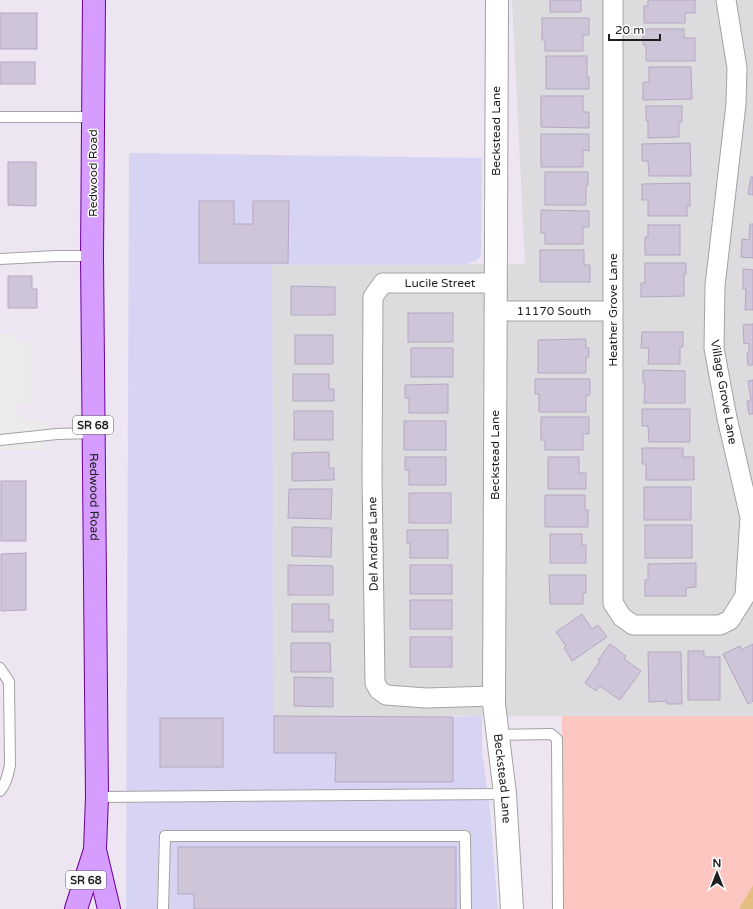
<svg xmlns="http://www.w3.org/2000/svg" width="753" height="909" viewBox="0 0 753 909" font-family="'Varela Round',sans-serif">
  <rect width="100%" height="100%" fill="#ede5f1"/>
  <polygon fill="#dcdcde" points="512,0 753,0 753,716 274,716 272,264 525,264"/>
  <polygon fill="#d6d4f2" points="129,153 482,158 481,256 476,261 464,265 272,265 274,716 453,717 481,716 482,719 482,751 490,810 498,909 126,909"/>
  <polygon fill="#fcc7c1" points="562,716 753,716 753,909 563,909"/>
  <polygon fill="#e3be80" points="753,885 753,909 739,909"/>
  <polygon fill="#ebebeb" points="0,334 15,334 16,341 31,341 31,404 17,404 15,407 18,415 22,419 46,420 45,451 0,451"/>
  <g fill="#cec5d8" stroke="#b4a7c3">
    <rect x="550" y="0" width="31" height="12"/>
    <polygon points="648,0 695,0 695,13 685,13 685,23 644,23 644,6 648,6"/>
    <rect x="0" y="13" width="37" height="36"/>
    <polygon points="542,18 589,18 589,35 583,35 583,51 545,51 545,40 542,40"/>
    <polygon points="643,29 684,29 684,38 695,38 695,61 646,61 646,45 643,45"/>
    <polygon points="546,56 587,56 587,77 589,77 589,89 546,89"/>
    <rect x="0" y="62" width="35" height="22"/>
    <polygon points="649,67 691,67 692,99 643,100 643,82 649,82"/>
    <polygon points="541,96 583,96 583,112 589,112 589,128 541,127"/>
    <polygon points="646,106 682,106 682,122 679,122 679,137 648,138 648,121 646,121"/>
    <polygon points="541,134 589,134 589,151 583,150 583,167 541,167"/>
    <polygon points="690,143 691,176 649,176 648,161 642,161 642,144"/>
    <polygon points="8,162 36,162 36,206 8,205"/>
    <polygon points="545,172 588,172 588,185 586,185 586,205 545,205"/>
    <polygon points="751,177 753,177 753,195 748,194"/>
    <polygon points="690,183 690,206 687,206 687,216 648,216 648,200 642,200 642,184"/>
    <polygon points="199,201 234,201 234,224 253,224 253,201 289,201 288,263 199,263"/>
    <polygon points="541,210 589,211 589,227 583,227 583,244 545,244 545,233 541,233"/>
    <polygon points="750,224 753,224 753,258 741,257 742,239 749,240"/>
    <polygon points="648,225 680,225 680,255 645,255 645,237 648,237"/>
    <polygon points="540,250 584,250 584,265 590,265 590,282 540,282"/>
    <polygon points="645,263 686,263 686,274 684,274 684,296 641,297 641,283 645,283"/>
    <polygon points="743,269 753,270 753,310 745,310 746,289 743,289"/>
    <polygon points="8,276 32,276 32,289 37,289 37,308 8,308"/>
    <polygon points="291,286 335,287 335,315 291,315"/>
    <rect x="408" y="313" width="45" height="29"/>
    <polygon points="753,324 753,365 748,365 747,353 749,353 749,343 744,344 743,325"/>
    <polygon points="642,332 683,332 683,347 680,347 680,364 648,364 649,348 641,348"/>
    <rect x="295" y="335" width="38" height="29"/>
    <polygon points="586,339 586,348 589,348 589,357 586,357 586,373 538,373 538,340"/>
    <rect x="411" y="348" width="42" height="29"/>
    <polygon points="643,370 685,371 685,403 644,403 645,383 643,383"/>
    <polygon points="293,374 329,374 329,389 334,389 334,401 293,401"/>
    <polygon points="535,379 590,379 590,395 586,396 586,412 539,412 539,394 535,394"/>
    <polygon points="753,380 753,414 749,414 747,401 751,401 748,381"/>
    <polygon points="448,384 448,413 409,413 409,398 405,398 405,385"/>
    <polygon points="642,409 690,409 690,442 649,442 648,426 642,426"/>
    <rect x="294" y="411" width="39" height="29"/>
    <polygon points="541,417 589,417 589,434 583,434 583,450 545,450 545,440 541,440"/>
    <rect x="404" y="421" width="42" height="29"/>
    <polygon points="642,448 683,448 683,457 694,457 694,480 646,480 646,464 642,464"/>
    <polygon points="329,452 329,468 334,468 334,480 292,481 292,453"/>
    <polygon points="405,457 446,457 446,485 409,485 409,470 405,470"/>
    <polygon points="548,457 579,457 579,473 586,473 586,489 548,489"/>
    <rect x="1" y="481" width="25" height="60"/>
    <rect x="644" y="487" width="47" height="33"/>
    <polygon points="289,489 332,489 331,519 288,518"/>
    <rect x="409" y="493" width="42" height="30"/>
    <polygon points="545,495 585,495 585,510 588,510 588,527 545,527"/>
    <rect x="645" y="525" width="47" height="33"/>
    <polygon points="292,527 332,528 331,557 292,556"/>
    <polygon points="407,530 448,530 448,558 410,558 410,543 407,543"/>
    <polygon points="550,534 582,534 582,545 586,545 586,563 550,563"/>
    <polygon points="26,553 26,610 1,611 1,554"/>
    <polygon points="696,563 696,587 686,588 686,596 645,596 645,580 648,580 648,564"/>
    <polygon points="288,565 333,566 333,595 288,595"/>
    <rect x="410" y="565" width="42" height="29"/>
    <polygon points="549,575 586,575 586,593 583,593 583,604 550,604"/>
    <rect x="410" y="600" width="42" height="29"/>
    <polygon points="292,604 329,604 329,620 333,620 333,632 292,632"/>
    <polygon points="582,614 592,629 598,625 607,637 572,661 564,648 566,646 556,632"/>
    <rect x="410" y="637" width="42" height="30"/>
    <polygon points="291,643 330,643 331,672 291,672"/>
    <polygon points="610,644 626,656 624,659 641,671 620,700 600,686 596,691 585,683 600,661 598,660"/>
    <polygon points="753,644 753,701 748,704 723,654 740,646 741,650"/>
    <polygon points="688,651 704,651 704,657 720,657 720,700 688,700"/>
    <polygon points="648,652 681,652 682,704 667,704 667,701 649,702"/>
    <polygon points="294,677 333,678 333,707 294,706"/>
    <polygon points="274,716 453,717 453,782 335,782 336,753 274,753"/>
    <rect x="160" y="718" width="63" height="49"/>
    <polygon points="178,847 456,847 456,909 194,909 194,894 178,894"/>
  </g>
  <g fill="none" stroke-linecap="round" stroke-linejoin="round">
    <g stroke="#a3a3a3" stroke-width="12">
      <g id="service">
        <polyline points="0,117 93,117"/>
        <polyline points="0,259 56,256 92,256"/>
        <polyline points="0,440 57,434 93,433"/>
        <path d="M0,668l4,6 5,8 1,83c-2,10 -4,19 -10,26"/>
        <polyline points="498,735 551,734 557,739 558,909"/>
        <polyline points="97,797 505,794"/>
        <polyline points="163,909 165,836 465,836 466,909"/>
      </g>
    </g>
    <g stroke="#a3a3a3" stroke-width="21">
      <g id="minor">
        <polyline points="613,0 613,603 622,617 633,625 720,625 730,620 745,596 750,517 727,418 714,348 715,286 736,104 737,68 726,0"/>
        <path id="s1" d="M496,311h117"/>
        <path id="s2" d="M494,696l-68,2 -40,-3 -7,-5 -4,-7 -3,-208 1,-178 10,-14h113"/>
      </g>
    </g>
    <g stroke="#a3a3a3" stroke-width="24">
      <g id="tertiary">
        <path id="s3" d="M497,0l-3,704 11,90 7,115"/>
      </g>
    </g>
    <g stroke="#6a009b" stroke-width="24">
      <g id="primary">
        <path id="s4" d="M94,0l-2,256 5,541 -2,53 14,59"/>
        <polyline points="76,909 95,850"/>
      </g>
    </g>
    <use href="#service" stroke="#fff" stroke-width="10"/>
    <use href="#minor" stroke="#fff" stroke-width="19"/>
    <use href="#tertiary" stroke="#fff" stroke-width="22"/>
    <use href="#primary" stroke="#d69cff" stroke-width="22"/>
  </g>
  <g text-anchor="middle" stroke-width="3" stroke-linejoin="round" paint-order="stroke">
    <g fill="#fff" stroke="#626262" stroke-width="1">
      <rect x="73" y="416" width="40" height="18" rx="3"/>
      <rect x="66" y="871" width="40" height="18" rx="3"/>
    </g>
    <g font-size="11" font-weight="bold" fill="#1f1f1f">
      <text x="93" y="429">SR 68</text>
      <text x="86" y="884">SR 68</text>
    </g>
    <g font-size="12" fill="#1f1f1f" stroke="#fff">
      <text transform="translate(496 131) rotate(-90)" y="4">Beckstead Lane</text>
      <text transform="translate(93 173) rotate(-90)" y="4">Redwood Road</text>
      <text dy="4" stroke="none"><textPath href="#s2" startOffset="585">Lucile Street</textPath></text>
      <text transform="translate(613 310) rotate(-90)" y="4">Heather Grove Lane</text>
      <text dy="4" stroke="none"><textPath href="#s1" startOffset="58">11170 South</textPath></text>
      <text transform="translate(724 392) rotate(80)" y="4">Village Grove Lane</text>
      <text transform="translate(495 455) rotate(-90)" y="4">Beckstead Lane</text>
      <text dy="4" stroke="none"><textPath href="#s4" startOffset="497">Redwood Road</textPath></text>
      <text transform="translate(373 544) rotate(-91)" y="4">Del Andrae Lane</text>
      <text dy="4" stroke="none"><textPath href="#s3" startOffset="779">Beckstead Lane</textPath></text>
    </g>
  </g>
  <g transform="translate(717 873)" stroke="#ffffff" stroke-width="3" paint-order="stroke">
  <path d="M0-3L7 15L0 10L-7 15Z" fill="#1f1f1f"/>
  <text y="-6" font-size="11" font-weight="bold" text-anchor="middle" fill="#1f1f1f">N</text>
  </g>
  <path d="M609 34v6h51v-6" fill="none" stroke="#1f1f1f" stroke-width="2"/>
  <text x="615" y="34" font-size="12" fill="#1f1f1f" stroke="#ffffff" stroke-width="3" paint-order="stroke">20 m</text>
</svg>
